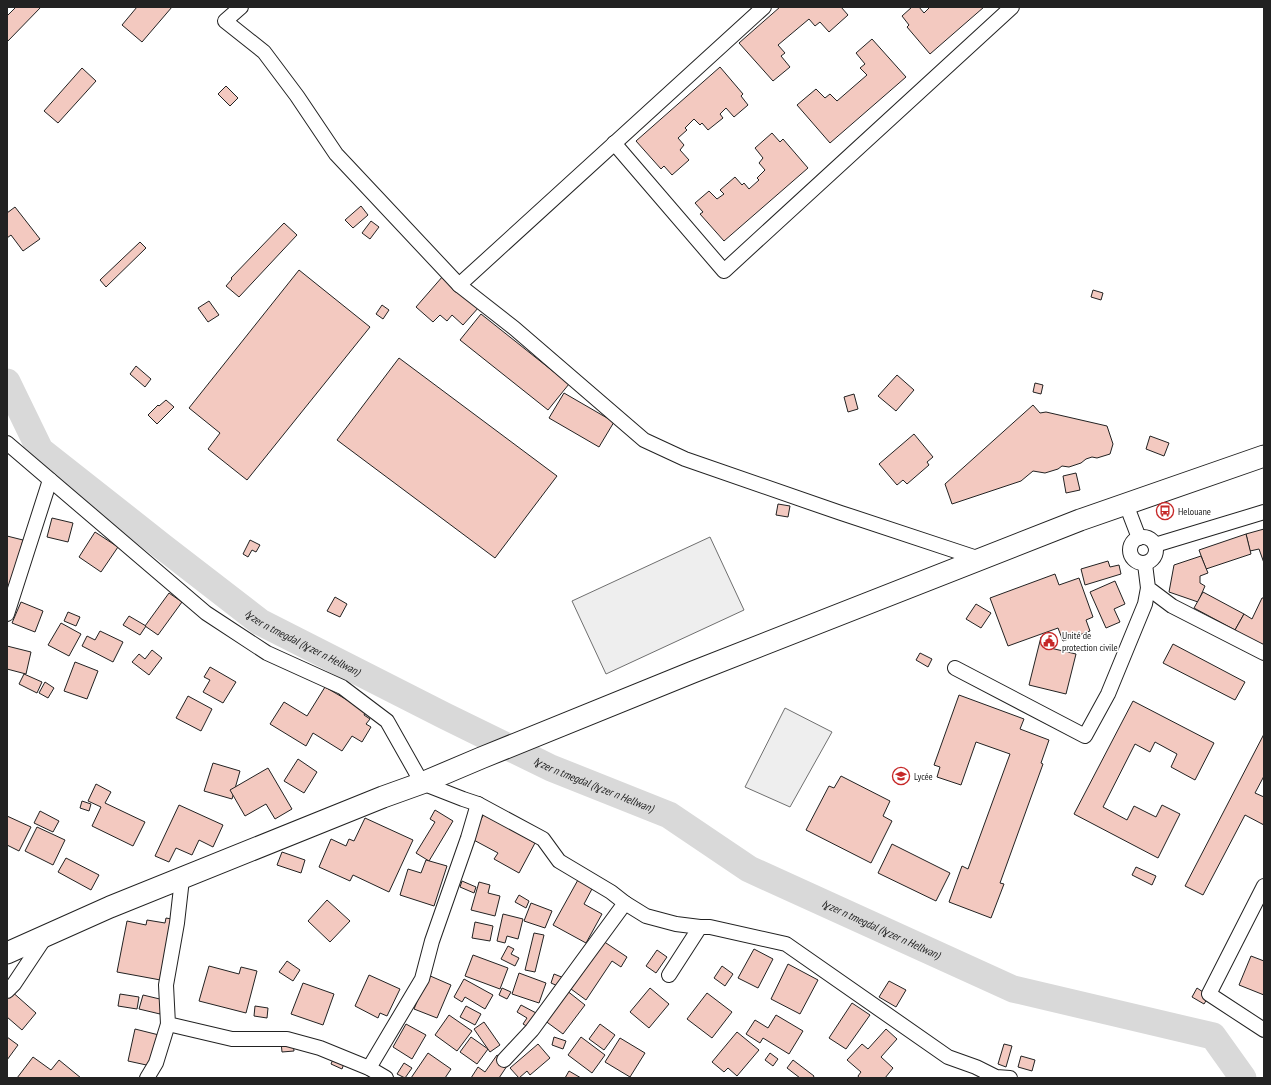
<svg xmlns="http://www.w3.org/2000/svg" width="1271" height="1085" viewBox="0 0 1271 1085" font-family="'PT Sans Narrow',sans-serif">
  <rect width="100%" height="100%" fill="#fff"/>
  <g fill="#eee" stroke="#6f6f6f">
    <polygon points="710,537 744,610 606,674 572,601"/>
    <polygon points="785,708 832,732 790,807 745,787"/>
  </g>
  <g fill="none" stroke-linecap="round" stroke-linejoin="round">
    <path stroke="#d9d9d9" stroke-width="27" id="s1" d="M7,382l33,68 123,97 97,75 185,94 106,52 118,47 80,54 264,120 200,47 30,42"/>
  </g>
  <g fill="#f3c9c0" stroke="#222">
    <polygon points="16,7 41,7 7,42 7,16"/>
    <polygon points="137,7 172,7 142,42 122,25"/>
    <polygon points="780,7 841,7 848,15 829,32 820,22 815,26 809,19 778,45 785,53 781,56 790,67 773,81 739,43"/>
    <polygon points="912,7 919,7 924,13 930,7 984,7 930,54 907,27 909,25 902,16"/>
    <polygon points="872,39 906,77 830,143 797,105 816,89 825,98 830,94 837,101 867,75 860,68 865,64 856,53"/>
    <polygon points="720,67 743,94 741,96 748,105 734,117 726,108 720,114 723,118 708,130 702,123 700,125 694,119 685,128 687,130 678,138 684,145 680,150 689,160 672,175 664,166 661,169 636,141"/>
    <polygon points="82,68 96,81 58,123 44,111"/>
    <polygon points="226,86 238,98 230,106 218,94"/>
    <polygon points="772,133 780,142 783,139 808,168 724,241 700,214 703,212 695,203 709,191 717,199 724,194 720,190 735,177 742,185 744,183 749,189 759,180 757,178 765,170 759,163 763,158 755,148"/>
    <polygon points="361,206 368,215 353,228 345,220"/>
    <polygon points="15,207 40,239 23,251 11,235 7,238 7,213"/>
    <polygon points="371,221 379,227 370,239 362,233"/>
    <polygon points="284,223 297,235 239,297 226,286 232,279 231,278"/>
    <polygon points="140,242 146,248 106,287 100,280"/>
    <polygon points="299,270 370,327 247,480 208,449 220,433 189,408"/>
    <polygon points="443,276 479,307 463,325 452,315 447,321 440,315 433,322 416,307"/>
    <polygon points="1093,290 1103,293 1101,300 1091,297"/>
    <polygon points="209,301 219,315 208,322 198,308"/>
    <polygon points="382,305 389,310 383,319 376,314"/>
    <polygon points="481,314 569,384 548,410 460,340"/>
    <polygon points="399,358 557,476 495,558 337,440"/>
    <polygon points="136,366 151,379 145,387 130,374"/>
    <polygon points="897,375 914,390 896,411 878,396"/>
    <polygon points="1035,383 1043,385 1041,394 1033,392"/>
    <polygon points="564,393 614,422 599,447 549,418"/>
    <polygon points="854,394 858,409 848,412 844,397"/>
    <polygon points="166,400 174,407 157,424 148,415 158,405 159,406"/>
    <polygon points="1033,405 1040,413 1046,412 1107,426 1113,444 1110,454 1097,458 1092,457 1086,459 1081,463 1069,467 1062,466 1058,469 1045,473 1033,471 1021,481 952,504 945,484"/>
    <polygon points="914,434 933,457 927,462 929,465 907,484 903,480 897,485 879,464"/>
    <polygon points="1150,436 1169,443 1164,456 1146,449"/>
    <polygon points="1076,473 1080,490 1066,493 1063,476"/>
    <polygon points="778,504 790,506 788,517 776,515"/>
    <polygon points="52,518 73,523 68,542 47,537"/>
    <polygon points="1264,529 1264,563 1259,549 1250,551 1246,534"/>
    <polygon points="95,532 118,547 101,572 79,557"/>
    <polygon points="1246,534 1251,554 1206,569 1199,550"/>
    <polygon points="7,536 23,540 10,590 7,589"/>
    <polygon points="250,540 260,545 256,552 252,550 248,557 243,554"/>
    <polygon points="1201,556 1208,573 1200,576 1200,583 1205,586 1198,602 1169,592 1174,565"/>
    <polygon points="1108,561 1110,567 1119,565 1121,574 1085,585 1081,569"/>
    <polygon points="1055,574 1059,585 1079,578 1093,617 1086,620 1090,631 1063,641 1058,628 1008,646 990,598"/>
    <polygon points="1115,581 1125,604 1114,609 1120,622 1106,628 1090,592"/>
    <polygon points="1203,592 1244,614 1235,630 1194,608"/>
    <polygon points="169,593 182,602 158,635 145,626"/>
    <polygon points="335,597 347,604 340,617 327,611"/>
    <polygon points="1262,598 1264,598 1264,645 1255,646 1235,630 1244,614 1252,619"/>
    <polygon points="21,602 43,611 35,632 12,623"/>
    <polygon points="976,604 991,613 981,628 966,619"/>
    <polygon points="68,612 80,617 76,626 64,621"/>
    <polygon points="129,616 146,626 140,635 123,625"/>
    <polygon points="61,623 81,634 69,656 48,645"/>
    <polygon points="100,631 123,642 113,662 82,646 87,636 95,640"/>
    <polygon points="1041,637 1048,638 1046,647 1076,654 1066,694 1029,685"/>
    <polygon points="1173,644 1245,682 1235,700 1163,663"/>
    <polygon points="7,646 31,652 26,674 7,669"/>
    <polygon points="152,650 162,658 149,675 132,662 139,654 145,659"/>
    <polygon points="920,653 932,659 928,667 916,660"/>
    <polygon points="75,662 98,671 87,699 64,691"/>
    <polygon points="210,667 236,682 223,703 203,692 210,680 204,677"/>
    <polygon points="24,674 42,682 37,693 19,684"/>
    <polygon points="45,682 54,688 48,698 39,693"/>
    <polygon points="325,687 366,711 364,715 370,719 366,724 371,727 362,742 352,736 342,751 313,733 306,746 270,724 284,702 307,716"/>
    <polygon points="959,695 1024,719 1020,729 1049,740 1041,763 1043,764 1000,883 1004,884 991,918 949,902 962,866 968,869 1010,754 976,742 961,785 937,777 940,767 934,765"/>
    <polygon points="188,696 212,709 201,731 176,718"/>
    <polygon points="1133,701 1214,743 1195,780 1171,767 1177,754 1155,742 1150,752 1135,744 1103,807 1127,820 1134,806 1156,817 1162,805 1180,814 1158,858 1074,814"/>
    <polygon points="1264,734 1264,776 1255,793 1264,797 1264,825 1245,815 1203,895 1185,886"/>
    <polygon points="298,759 317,772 304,793 284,781"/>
    <polygon points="213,763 240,771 232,799 204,791"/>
    <polygon points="268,768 292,809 275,819 266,804 245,816 230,790"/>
    <polygon points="841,776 890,801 883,816 892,821 871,863 806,830 829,786 834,788"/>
    <polygon points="96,784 111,792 105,803 145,822 133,846 92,826 101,807 88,801"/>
    <polygon points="82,801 91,804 89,811 80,808"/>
    <polygon points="179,805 223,825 213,847 199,840 192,855 176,848 169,862 155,856"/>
    <polygon points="435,810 453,821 429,861 416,853 435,822 430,819"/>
    <polygon points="40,811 59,821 53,832 34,823"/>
    <polygon points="484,814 535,843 519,873 494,859 498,853 470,838"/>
    <polygon points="7,816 31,827 19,851 7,845"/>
    <polygon points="365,818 413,840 389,892 353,875 350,881 319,867 331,839 346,846 349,839 354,841"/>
    <polygon points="37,827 65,840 53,865 25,851"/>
    <polygon points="892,844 950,873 936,901 878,873"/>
    <polygon points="282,852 305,860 301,873 277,865"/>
    <polygon points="66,858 99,875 91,890 58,872"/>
    <polygon points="426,860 447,866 434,906 400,895 408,869 421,873"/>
    <polygon points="1136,867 1156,876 1152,885 1132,875"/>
    <polygon points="579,878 593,887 584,904 602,914 586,943 553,925"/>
    <polygon points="462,881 476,887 474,893 460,887"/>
    <polygon points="479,882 490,885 488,893 500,896 495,916 471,910"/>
    <polygon points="519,895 529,901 526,908 515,902"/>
    <polygon points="327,900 350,921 330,942 308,921"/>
    <polygon points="531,903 552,911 545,928 524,921"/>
    <polygon points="503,914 523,919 518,939 507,936 505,943 497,941"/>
    <polygon points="166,918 177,920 166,981 117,972 127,921 146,925 147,920 165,923"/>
    <polygon points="475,922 493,926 490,941 472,938"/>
    <polygon points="534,933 544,935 535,972 525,970"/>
    <polygon points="603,941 627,957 621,967 612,961 586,1000 571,989"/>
    <polygon points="508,946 514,949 511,954 519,958 515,966 501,959"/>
    <polygon points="754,949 773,959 758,988 738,978"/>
    <polygon points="657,950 667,957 656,973 646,966"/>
    <polygon points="473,955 508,968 500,989 465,976"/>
    <polygon points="1251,956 1264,961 1264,995 1239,985"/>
    <polygon points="287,961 300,970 293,981 279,972"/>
    <polygon points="788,964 818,980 800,1014 771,999"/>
    <polygon points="209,966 239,974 241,967 257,971 246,1013 199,1001"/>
    <polygon points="722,966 733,974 725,986 714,978"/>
    <polygon points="519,973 546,983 539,1003 512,994"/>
    <polygon points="554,974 564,978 560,987 551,983"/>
    <polygon points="369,975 400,989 387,1016 380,1013 378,1018 355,1006"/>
    <polygon points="428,975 451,985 437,1018 414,1009"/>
    <polygon points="464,979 493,995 485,1009 465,997 462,1002 454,997"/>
    <polygon points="889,981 906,990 896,1007 879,997"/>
    <polygon points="303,983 334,994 323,1025 291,1014"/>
    <polygon points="502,988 511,992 507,999 499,995"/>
    <polygon points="650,988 669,1004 649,1028 630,1012"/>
    <polygon points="1197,988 1209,996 1204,1004 1192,997"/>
    <polygon points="10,990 36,1013 22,1030 7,1017 7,993"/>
    <polygon points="566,990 585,1005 563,1034 544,1020"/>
    <polygon points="707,993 732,1012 712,1038 687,1019"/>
    <polygon points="120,994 139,997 137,1009 118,1006"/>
    <polygon points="143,995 164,1000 160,1014 139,1009"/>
    <polygon points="852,1003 870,1015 846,1049 829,1038"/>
    <polygon points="521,1005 538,1014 530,1028 523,1024 527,1018 517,1012"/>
    <polygon points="255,1006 268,1008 267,1018 254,1016"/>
    <polygon points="466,1006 481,1014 475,1025 460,1017"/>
    <polygon points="449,1015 472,1031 457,1051 435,1035"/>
    <polygon points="776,1015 803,1031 789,1054 763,1038 760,1043 746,1034 755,1020 768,1028"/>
    <polygon points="484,1022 500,1045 490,1052 474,1029"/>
    <polygon points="406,1024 426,1035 412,1059 393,1047"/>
    <polygon points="600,1024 615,1035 604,1050 589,1039"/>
    <polygon points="135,1029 159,1035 151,1066 128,1061"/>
    <polygon points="886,1029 897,1039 881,1057 893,1068 885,1078 859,1078 858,1076 861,1072 847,1060 862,1044 868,1049"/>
    <polygon points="737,1032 759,1050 737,1076 728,1068 724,1072 712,1062"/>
    <polygon points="7,1037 18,1045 7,1060"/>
    <polygon points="471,1037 488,1049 477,1064 460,1052"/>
    <polygon points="554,1037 566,1041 563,1049 552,1045"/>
    <polygon points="581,1037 605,1055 592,1073 568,1055"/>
    <polygon points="620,1038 645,1053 630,1077 605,1062"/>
    <polygon points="293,1041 294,1051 282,1052 281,1042"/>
    <polygon points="538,1044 550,1058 530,1075 527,1071 519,1078 510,1068"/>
    <polygon points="1004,1044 1012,1046 1006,1067 998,1064"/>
    <polygon points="428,1053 451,1069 445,1078 411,1078"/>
    <polygon points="770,1053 778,1059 773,1066 765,1060"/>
    <polygon points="497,1055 509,1063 499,1078 471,1078 478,1067 485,1072"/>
    <polygon points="1021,1056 1035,1060 1032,1071 1018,1067"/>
    <polygon points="33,1057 51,1070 59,1060 81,1078 17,1078"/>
    <polygon points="334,1057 345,1061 342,1069 331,1064"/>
    <polygon points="793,1060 814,1076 813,1078 800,1078 787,1068"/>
    <polygon points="404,1063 412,1068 405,1078 397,1074"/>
    <polygon points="569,1071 581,1078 565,1078"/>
  </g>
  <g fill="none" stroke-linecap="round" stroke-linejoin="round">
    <g stroke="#222" stroke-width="16">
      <g id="minor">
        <polyline points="241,7 225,21 264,52 297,96 336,154 459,285 514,328 644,440 685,459 841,513 980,559"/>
        <polyline points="614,143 724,271 1012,7"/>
        <polyline points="459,285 764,7"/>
        <polyline points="7,443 206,613 267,653 342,687 387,721 422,783 463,799 478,804 543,839 559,861 611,892 625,903 646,916 676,924 700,927 710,927 786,944 948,1057 976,1067 996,1077 1010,1078"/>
        <polyline points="1126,504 1139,538"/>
        <circle cx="1143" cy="550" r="13"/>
        <polyline points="1155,545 1264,512"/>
        <polyline points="1145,564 1148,588 1172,606 1264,653"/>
        <polyline points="7,614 50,480"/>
        <polyline points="955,668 1085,736 1108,694 1145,604 1148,588"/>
        <polyline points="182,879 177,923 166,985 168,1024 232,1039 287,1039 320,1048 369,1068 386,1078"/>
        <polyline points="1264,886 1209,994 1264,1030"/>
        <polyline points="669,975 700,927"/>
        <polyline points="7,991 14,984 46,936"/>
        <polyline points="504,1060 532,1030 625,903"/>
        <polyline points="369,1068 422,979 432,941 468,838 478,804"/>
        <polyline points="147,1078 156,1063 168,1024"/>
      </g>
    </g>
    <g stroke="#222" stroke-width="23">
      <polyline id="primary" points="7,953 110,907 383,797 422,783 481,758 693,672 1080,520 1264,456"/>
    </g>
    <use href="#minor" stroke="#fff" stroke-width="14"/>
    <use href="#primary" stroke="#fff" stroke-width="21"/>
  </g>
  <defs>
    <g id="bus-ring" transform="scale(0.9)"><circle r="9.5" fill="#fff" stroke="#c62828" stroke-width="1.5"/><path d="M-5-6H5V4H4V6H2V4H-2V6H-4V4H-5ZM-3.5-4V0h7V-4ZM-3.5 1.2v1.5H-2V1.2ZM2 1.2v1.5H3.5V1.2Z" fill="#c62828"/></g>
    <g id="civic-ring" transform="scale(0.9)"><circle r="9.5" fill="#fff" stroke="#c62828" stroke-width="1.5"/><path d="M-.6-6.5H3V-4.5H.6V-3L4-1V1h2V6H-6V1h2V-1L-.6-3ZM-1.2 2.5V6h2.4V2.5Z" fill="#c62828"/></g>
    <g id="school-ring" transform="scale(0.9)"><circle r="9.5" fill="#fff" stroke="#c62828" stroke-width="1.5"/><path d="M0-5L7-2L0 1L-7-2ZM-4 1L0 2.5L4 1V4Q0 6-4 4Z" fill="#c62828"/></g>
  </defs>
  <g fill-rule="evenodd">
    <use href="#bus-ring" x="1165" y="511"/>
    <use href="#civic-ring" x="1049" y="641"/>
    <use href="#school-ring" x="901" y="776"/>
  </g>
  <g text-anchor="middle" stroke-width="3" stroke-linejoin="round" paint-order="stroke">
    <g font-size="10" fill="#222" stroke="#fff" text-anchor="start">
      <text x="1178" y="515">Helouane</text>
      <text x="1062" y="639">Unité de<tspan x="1062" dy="12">protection civile</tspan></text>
      <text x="914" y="780">Lycée</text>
    </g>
    <g font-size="11" font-style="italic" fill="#222" stroke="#fff">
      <text dy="4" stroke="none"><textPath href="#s1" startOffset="402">Iɣzer n tmegdal (Iɣzer n Hellwan)</textPath></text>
      <text dy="4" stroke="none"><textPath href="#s1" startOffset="726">Iɣzer n tmegdal (Iɣzer n Hellwan)</textPath></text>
      <text dy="4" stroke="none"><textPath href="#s1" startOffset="1049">Iɣzer n tmegdal (Iɣzer n Hellwan)</textPath></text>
    </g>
  </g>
  <rect width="1271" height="1085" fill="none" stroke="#222222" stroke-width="16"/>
</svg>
